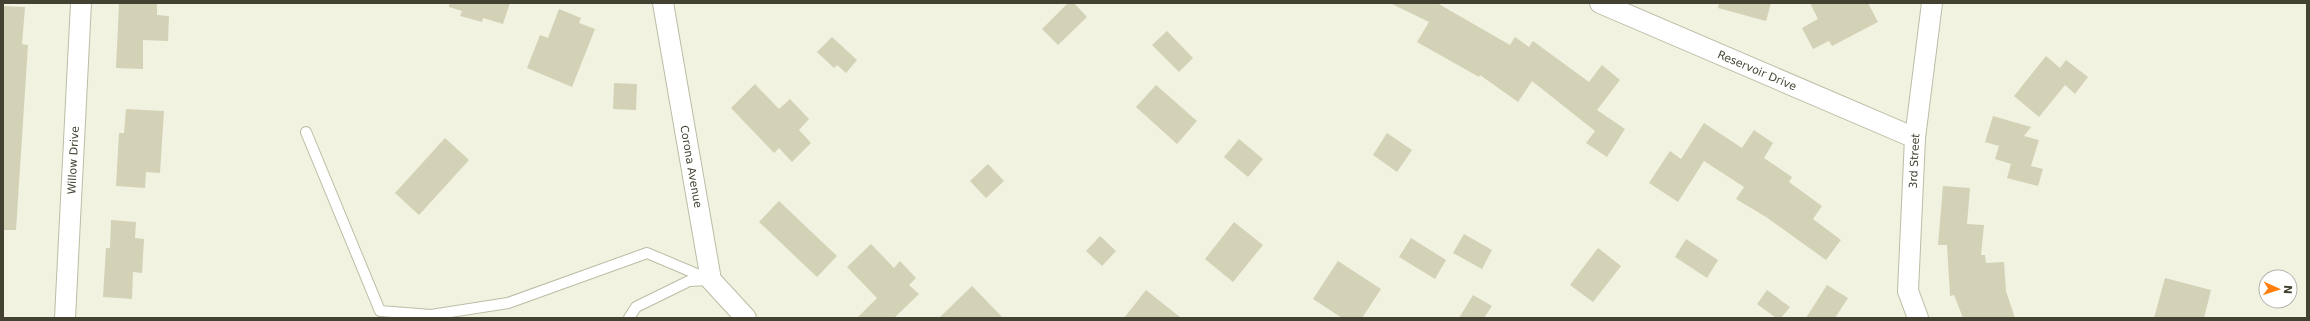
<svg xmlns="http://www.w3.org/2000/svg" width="2310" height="321" viewBox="0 0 2310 321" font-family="'DejaVu Sans',sans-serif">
  <rect width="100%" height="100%" fill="#f2f2e1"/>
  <g fill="#d3d2b6">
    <polygon points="119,3 157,4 157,15 169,16 168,41 143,40 143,69 116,68"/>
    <polygon points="449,3 510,3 503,24 483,18 482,22 460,16 462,11 449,7"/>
    <polygon points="1068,3 1074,3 1087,17 1058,45 1042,29"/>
    <polygon points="1390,3 1437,3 1510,45 1515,37 1529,47 1533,41 1589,82 1602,65 1620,80 1597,110 1625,129 1607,157 1586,143 1595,131 1532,81 1518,102 1480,75 1479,77 1417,42 1429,22"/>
    <polygon points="1719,3 1771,3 1766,21 1718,8"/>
    <polygon points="1810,3 1868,3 1878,22 1832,46 1829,41 1813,49 1802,28 1818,19"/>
    <polygon points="3,6 25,7 22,44 28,45 16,230 3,230"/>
    <polygon points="559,9 581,18 579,23 595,29 572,87 527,68 540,35 548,38"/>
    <polygon points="1167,31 1193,58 1179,72 1152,45"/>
    <polygon points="832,37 857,60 846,73 837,65 834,68 817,52"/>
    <polygon points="2046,56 2060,68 2066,60 2088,77 2075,94 2065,85 2039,117 2014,96"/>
    <polygon points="614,83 637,84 636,110 613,109"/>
    <polygon points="755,84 779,109 790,99 809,119 799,130 811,143 792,162 779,148 774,153 731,108"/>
    <polygon points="1156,85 1197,121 1177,144 1136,107"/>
    <polygon points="126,109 164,111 160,173 146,172 145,188 116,186 119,133 124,133"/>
    <polygon points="1993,116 2031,127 2024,136 2039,140 2031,166 2043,169 2038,186 2007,178 2011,164 1995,159 1999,146 1985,142"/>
    <polygon points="1704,123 1742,148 1754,130 1773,143 1764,158 1792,177 1789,182 1822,206 1813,219 1841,240 1826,260 1766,217 1736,199 1744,187 1704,161 1678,202 1649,183 1670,151 1681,159"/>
    <polygon points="1387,133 1412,150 1397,172 1373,155"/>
    <polygon points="445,138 469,160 419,215 395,193"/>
    <polygon points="1239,139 1263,159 1248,177 1224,157"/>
    <polygon points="988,164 1004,181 986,198 970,181"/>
    <polygon points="1943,186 1970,188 1967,224 1984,225 1981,255 1985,255 1986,263 2004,262 2006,291 2015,318 1963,318 1954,295 1950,296 1947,245 1938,245"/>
    <polygon points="779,201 837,256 817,277 759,222"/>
    <polygon points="111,220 136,222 135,238 144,239 142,273 133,272 132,299 103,297 106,248 110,248"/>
    <polygon points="1234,222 1263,245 1233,282 1205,259"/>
    <polygon points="1464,234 1492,250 1482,269 1453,253"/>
    <polygon points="1100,236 1116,251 1102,266 1086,251"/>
    <polygon points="1411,238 1446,260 1435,279 1399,257"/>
    <polygon points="1686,239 1718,260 1707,278 1675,257"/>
    <polygon points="871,244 894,268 900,261 916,278 909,285 919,294 894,318 857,318 877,298 847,267"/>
    <polygon points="1598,248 1621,266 1593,302 1570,285"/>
    <polygon points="1338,261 1381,289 1362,318 1342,318 1313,299"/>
    <polygon points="2165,278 2211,290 2204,318 2154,318"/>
    <polygon points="1827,285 1848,298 1835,318 1806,318"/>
    <polygon points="972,286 1003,318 939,318"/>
    <polygon points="1146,290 1181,318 1124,318"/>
    <polygon points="1767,290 1790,307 1781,318 1776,318 1757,304"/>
    <polygon points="1473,295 1492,306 1484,318 1459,318"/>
  </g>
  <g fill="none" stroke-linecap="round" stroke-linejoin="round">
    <g stroke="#bdbca4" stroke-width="12">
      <g id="service">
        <polyline points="306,132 380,311 431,315 508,303 647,253 711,280"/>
        <polyline points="629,318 636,307 689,281 709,280"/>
      </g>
    </g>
    <g stroke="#bdbca4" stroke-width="22">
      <g id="minor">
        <path id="s1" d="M663,3l48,277 35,38"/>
        <path id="s2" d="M1600,3l315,135"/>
        <path id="s3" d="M65,318l16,-315"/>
        <path id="s4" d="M1918,318l-10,-27 7,-153 17,-135"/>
      </g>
    </g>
    <use href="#service" stroke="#fff" stroke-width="10"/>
    <use href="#minor" stroke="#fff" stroke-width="20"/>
  </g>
  <g text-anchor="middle" stroke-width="3.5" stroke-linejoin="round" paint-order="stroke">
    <g font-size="11" fill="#434232" stroke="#fff">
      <text dy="4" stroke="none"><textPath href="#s2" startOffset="171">Reservoir Drive</textPath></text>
      <text dy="4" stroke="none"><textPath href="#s3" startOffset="158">Willow Drive</textPath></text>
      <text dy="4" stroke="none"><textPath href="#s4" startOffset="159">3rd Street</textPath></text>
      <text dy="4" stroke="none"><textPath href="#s1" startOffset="166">Corona Avenue</textPath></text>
    </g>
  </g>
  <rect width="2310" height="321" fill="none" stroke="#434232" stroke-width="8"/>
  <g transform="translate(2278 289) rotate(93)"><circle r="19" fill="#ffffff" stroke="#b4b3ad"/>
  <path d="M0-3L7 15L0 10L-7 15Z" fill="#ff7e0b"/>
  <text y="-6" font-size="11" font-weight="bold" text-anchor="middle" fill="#434232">N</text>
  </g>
</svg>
